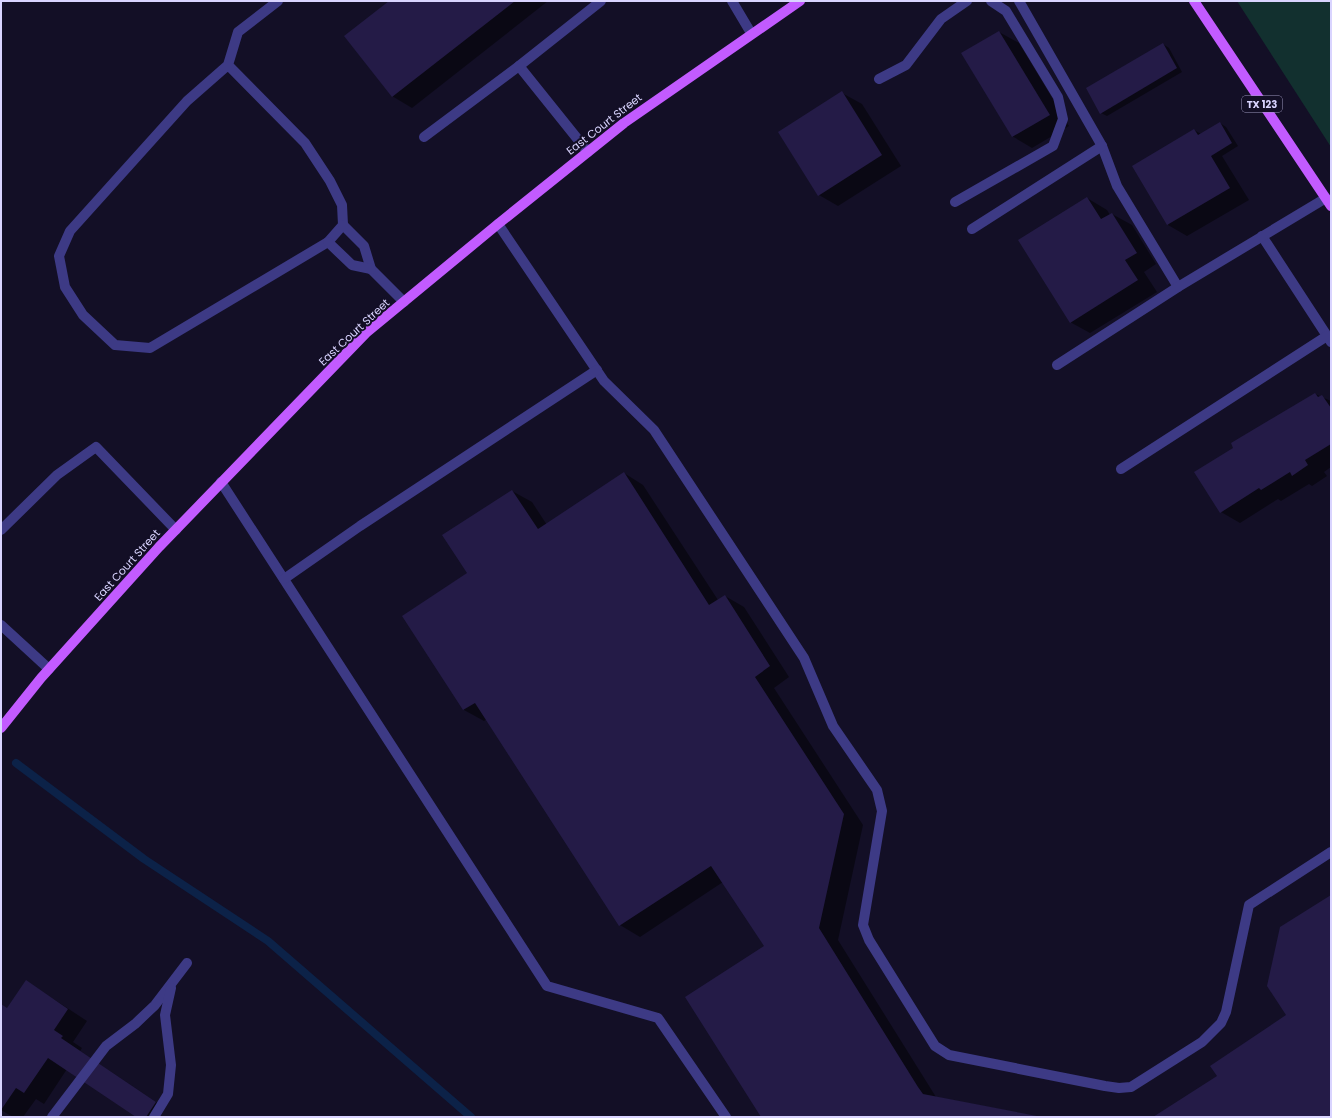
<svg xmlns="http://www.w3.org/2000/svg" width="1332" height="1118" viewBox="0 0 1332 1118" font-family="Poppins,sans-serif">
  <rect width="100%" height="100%" fill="#130f26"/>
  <polygon fill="#12302f" points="1237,1 1331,1 1331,147"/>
  <g fill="#0007">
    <polygon points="390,1 548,1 412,108 392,96"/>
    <polygon points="999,32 1019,43 1069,126 1032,148 1012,136"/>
    <polygon points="1163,44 1169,48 1182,72 1107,116 1101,113"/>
    <polygon points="842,93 862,104 901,166 838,206 819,195"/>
    <polygon points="1220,123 1226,127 1238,146 1222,156 1249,200 1187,236 1168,225 1194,130 1201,134"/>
    <polygon points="1087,198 1107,210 1110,215 1112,214 1132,225 1156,264 1144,272 1157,292 1090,333 1070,322"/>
    <polygon points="1315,394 1331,401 1331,467 1324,472 1327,476 1312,486 1309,484 1281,501 1278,499 1240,523 1221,512 1235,448 1232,444"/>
    <polygon points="624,473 643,485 718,600 725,596 744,607 789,677 774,688 863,825 838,940 936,1097 1040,1117 762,1117 765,946 723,882 640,937 620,925 487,719 484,721 464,710 403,616 468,573 512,491 532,502 547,525"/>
    <polygon points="26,981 87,1021 73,1042 82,1048 80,1051 162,1106 154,1117 138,1117 67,1069 44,1104 36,1099 23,1117 13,1117 1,1110 1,1005 8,1009"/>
  </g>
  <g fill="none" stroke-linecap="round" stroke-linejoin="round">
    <polyline stroke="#0c2248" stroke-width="8" points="16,763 144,859 268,941 471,1117"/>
  </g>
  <g fill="#241b47">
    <polygon points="389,1 515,1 392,97 344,36"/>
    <polygon points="999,31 1050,115 1012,137 961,53"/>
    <polygon points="1163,43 1177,68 1100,114 1086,88"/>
    <polygon points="842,91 882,155 818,196 778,132"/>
    <polygon points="1220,122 1232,143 1211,156 1230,188 1167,225 1132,166 1194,129 1198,135"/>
    <polygon points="1087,197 1101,219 1112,213 1137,253 1125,260 1138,280 1070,323 1018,240"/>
    <polygon points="1315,393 1318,397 1322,395 1331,408 1331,444 1305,460 1308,465 1292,476 1290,472 1261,490 1259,488 1220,513 1194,472 1233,448 1231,443"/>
    <polygon points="624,472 709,605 725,595 770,666 755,677 844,814 819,928 918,1087 923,1094 1042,1117 761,1117 685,997 764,946 711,866 619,926 475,703 463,710 402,616 467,573 442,535 512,490 538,529"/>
    <polygon points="1331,895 1331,1117 1153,1117 1217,1076 1210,1066 1286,1015 1267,986 1280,927"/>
    <polygon points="26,980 68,1009 54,1030 63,1036 61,1038 156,1102 146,1117 136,1117 48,1058 24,1093 16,1088 1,1110 1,1004 7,1008"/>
  </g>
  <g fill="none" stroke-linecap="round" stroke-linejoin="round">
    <g stroke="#3d3a85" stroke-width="10">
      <polyline points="1019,1 1102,146 1117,186 1178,287"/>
      <polyline points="228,65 305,143 330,181 342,205 343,225 328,242 150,348 115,345 83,315 65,287 59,256 70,231 187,101 228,65 238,32 278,1"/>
      <polyline points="519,66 588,152"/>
      <polyline points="879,79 906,65 941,19 967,1"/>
      <polyline points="424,137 519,66 601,1"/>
      <polyline points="955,202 1053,146 1063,119 1058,97 1006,11 991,1"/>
      <polyline points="498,224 604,381 654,430 804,658 833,726 877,790 882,811 863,925 869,940 935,1046 949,1055 1105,1086 1119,1088 1131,1087 1202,1042 1221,1023 1226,1012 1249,905 1331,852"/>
      <polyline points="343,225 364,246 371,269 404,302"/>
      <polyline points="972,229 1102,146"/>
      <polyline points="1262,236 1331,342"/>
      <polyline points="328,242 352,265 371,269"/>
      <polyline points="1057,365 1178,287 1326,198"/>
      <polyline points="1121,469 1327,336"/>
      <polyline points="221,482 547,986 658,1018 726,1117"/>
      <polyline points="1,530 57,475 96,447 176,530"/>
      <polyline points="284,579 360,526 597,370"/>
      <polyline points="1,625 49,669"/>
      <polyline points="52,1117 106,1046 135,1024 155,1005 187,963"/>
      <polyline points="154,1117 168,1094 171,1065 165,1015 171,988"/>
    </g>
    <polyline stroke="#3d3a85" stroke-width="10" points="732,1 751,33"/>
    <g stroke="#c25bff" stroke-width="10">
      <polyline points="1194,1 1331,206"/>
      <polyline points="1,728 41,678 159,547 366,333 498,224 624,123 800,1"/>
    </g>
  </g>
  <g text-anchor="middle" stroke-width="4" stroke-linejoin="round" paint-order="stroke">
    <rect fill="#130f26" stroke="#9e99be" stroke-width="1" x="1242" y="96" width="40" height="16" rx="3"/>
    <g font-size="10" font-weight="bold" fill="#d9d4ff">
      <text x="1262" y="108">TX 123</text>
    </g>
    <g font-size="11" fill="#d9d4ff" stroke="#130f26">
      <text transform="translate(604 124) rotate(-38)" y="4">East Court Street</text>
      <text transform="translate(354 332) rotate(-43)" y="4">East Court Street</text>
      <text transform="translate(127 565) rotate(-48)" y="4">East Court Street</text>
    </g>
  </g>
  <rect width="1332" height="1118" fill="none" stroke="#d9d4ff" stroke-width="4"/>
</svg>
